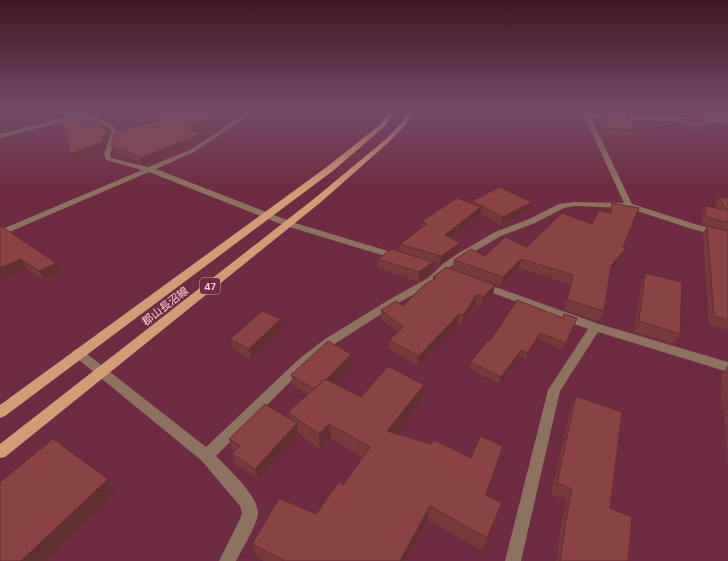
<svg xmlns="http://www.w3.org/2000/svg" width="728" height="561" viewBox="0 0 728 561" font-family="'DM Sans','Noto Sans JP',sans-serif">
  <rect width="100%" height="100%" fill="#6d2c42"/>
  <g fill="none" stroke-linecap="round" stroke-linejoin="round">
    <g fill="#8c735f" fill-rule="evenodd">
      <path d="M72,111c13,0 36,9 45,19l1,1 -8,23 1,4 37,9 42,-17 50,-33 3,-6h6l-5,8 -50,33 -38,17 136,53 109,33 2,2 -5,3 -3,-1 -109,-33 -137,-54 -149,64v-6l142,-60 -36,-10 -2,-6 8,-23c-11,-12 -28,-10 -40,-20z"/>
      <path d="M582,111h6l1,3 139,5v4l-137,-5 41,86 66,21 30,7v6l-36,-9 -64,-21 -54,-2 -10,2 -29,15 -34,13 -36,21 -15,10 -14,15 -36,20 -67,43 -26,20 -91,91c12,13 42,39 42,57 0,10 -17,38 -22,48h-17l22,-44 1,-4 -2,-7 -38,-45 -128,-105 -2,-3 2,-3 4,-1 4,1 124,97 93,-88 26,-20 67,-41 36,-20 16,-15 15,-10 36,-21 34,-13 30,-15 15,-2 50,1z"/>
      <polygon points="72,116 74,117 74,119 0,138 0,134"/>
      <polygon points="481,282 599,324 728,362 728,372 598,332 560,391 521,561 505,561 548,390 588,329 477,287 476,285"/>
    </g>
    <g fill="#d09e74" fill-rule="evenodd">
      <polygon points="390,111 396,111 385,126 334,170 5,416 0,418 0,405 328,166 381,124"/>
      <polygon points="408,111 414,111 405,125 390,141 321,202 5,457 0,458 0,444 315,198 386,139 401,123"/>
    </g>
  </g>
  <g fill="#763a3a">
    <polygon points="145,111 224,111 229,117 194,131 202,140 142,164 113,150 111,145 157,121 146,115"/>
    <polygon points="594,111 621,111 620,113 636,130 633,137 605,136 598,120 600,113 594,113"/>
    <polygon points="657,111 728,111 728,117 661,115"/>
    <polygon points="80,115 83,126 108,138 104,150 73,161 70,154 66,133 62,125 59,118"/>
    <polygon points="682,119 708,128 706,132 683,129 681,123"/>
    <polygon points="718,197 728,198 728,330 709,325 703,233 707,226 702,224 702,213 705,206 717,208 714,204"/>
    <polygon points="472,201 532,202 530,209 501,225 480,214 480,215 451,239 460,243 458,252 440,264 433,262 432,272 419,282 378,268 378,259 399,252 400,244 422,228 422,221 472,203"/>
    <polygon points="612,203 623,247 622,257 610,272 604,311 600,321 564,310 570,284 519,268 501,286 452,269 454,260 485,256 527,247 592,224 609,213"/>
    <polygon points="0,227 56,263 60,272 44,280 26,268"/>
    <polygon points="645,273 680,334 674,344 634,332 641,283"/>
    <polygon points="433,277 495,285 493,294 481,306 475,304 462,324 458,323 418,366 389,349 389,340 397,332 381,319 381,310 403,306 433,280"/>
    <polygon points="564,314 574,325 563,350 538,339 526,360 519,356 499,384 470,369 471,362 490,341 562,318"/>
    <polygon points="281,319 282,330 251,359 233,350 230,339"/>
    <polygon points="351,354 352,365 333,383 361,397 422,400 396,433 471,458 499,460 487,495 497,517 483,551 427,520 405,561 264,561 256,557 252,544 316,514 343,485 362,457 330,438 320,449 298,433 258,479 235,464 232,454 235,451 232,449 229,439 289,418 288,412 308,395 293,385 291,375"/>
    <polygon points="728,365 728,471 724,410 721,409 722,375"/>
    <polygon points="576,396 610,508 628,561 556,561 560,531 566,500 551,494 571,407"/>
  </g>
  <g fill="#602f2f">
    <polygon points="228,112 229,117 188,133 187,128"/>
    <polygon points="106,131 108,138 104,150 73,161 70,154"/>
    <polygon points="201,134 202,140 142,164 141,158"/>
    <polygon points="532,202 530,209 501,225 503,217"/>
    <polygon points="481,207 480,215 444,244 445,235"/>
    <polygon points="460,243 458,252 440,264 441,256"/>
    <polygon points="626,248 622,257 607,275 611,266"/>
    <polygon points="21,259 26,268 0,280 0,268"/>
    <polygon points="521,259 519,268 501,286 503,277"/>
    <polygon points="433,262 432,272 419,282 419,272"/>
    <polygon points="56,263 60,272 44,280 39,271"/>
    <polygon points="495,285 493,294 481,306 483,297"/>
    <polygon points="477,294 475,304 462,324 463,315"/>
    <polygon points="459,314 458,323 418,366 419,356"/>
    <polygon points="281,319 282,330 251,359 249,349"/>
    <polygon points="540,333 538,339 526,360 528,353"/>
    <polygon points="521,350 519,356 499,384 501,377"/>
    <polygon points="351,354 352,365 317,400 316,390"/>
    <polygon points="424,385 422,400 387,446 387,431"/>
    <polygon points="297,423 298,433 258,479 255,469"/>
    <polygon points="329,424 330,438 320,449 319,434"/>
    <polygon points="503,446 499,460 482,509 486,495"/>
    <polygon points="108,479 116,493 47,561 21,561"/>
    <polygon points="502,503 497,517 483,551 487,538"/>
    <polygon points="430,506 427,520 405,561 400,561"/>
  </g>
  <g fill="#894343" stroke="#602f2f">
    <polygon points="146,111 224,111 228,112 187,128 201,134 141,158 111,145 116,131 163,119"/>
    <polygon points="600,112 627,113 636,130 608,128"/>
    <polygon points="80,115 83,126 99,122 106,131 101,143 70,154 66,130 59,118"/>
    <polygon points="682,119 704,120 708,128 685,125"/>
    <polygon points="499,187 532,202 503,217 472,201"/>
    <polygon points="718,197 728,198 728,222 706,217 705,206 727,210"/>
    <polygon points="457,198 481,207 445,235 460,243 441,256 400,244 427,224 422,221"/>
    <polygon points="612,203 639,208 623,247 626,248 611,266 604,311 567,300 573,275 521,259 503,277 454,260 471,249 485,256 505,237 527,247 562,213 592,224 599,210 611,214"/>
    <polygon points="1,226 56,263 39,271 21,259 0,268 0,227"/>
    <polygon points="707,226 728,231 728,320 714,316"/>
    <polygon points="391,249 433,262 419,272 378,259"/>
    <polygon points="446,267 495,285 483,297 477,294 463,315 459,314 419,356 389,340 403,327 381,310 396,301 403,306 424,285 436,278 433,277"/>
    <polygon points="645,273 682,282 680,334 639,321"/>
    <polygon points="517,300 563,318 564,314 577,318 566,343 540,333 528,353 521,350 501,377 471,362 488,340 490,341"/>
    <polygon points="262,311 281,319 249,349 230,339"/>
    <polygon points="328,341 351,354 326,380 325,379 314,389 291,375"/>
    <polygon points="388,366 424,385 387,431 431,444 434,440 471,458 480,436 503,446 486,495 502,503 487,538 430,506 400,561 282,561 283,560 252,544 279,498 316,514 339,482 343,485 370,447 329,424 319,434 288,412 325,379 361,397"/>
    <polygon points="576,396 622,412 610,508 632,517 628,561 560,561 566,521 572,489 557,483"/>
    <polygon points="265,404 297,423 255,469 232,454 240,446 229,439"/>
    <polygon points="53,439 108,479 21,561 0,561 0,482"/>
  </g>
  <linearGradient id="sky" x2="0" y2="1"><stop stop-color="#3c1824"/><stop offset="0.58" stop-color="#724b65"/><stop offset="1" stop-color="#724b65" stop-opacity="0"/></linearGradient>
  <rect width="728" height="190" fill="url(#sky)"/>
  <g text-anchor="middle" stroke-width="3.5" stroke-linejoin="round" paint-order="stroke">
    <rect fill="#6d2c42" stroke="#d0a0ad" stroke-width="1" x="200" y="278" width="20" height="16" rx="3"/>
    <g font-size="10" font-weight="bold" fill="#fad1db">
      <text x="210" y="290">47</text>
    </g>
    <g font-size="11" fill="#fad1db" stroke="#6d2c42">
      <text transform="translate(165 306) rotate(-38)" y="4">郡山長沼線</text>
    </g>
  </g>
</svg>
